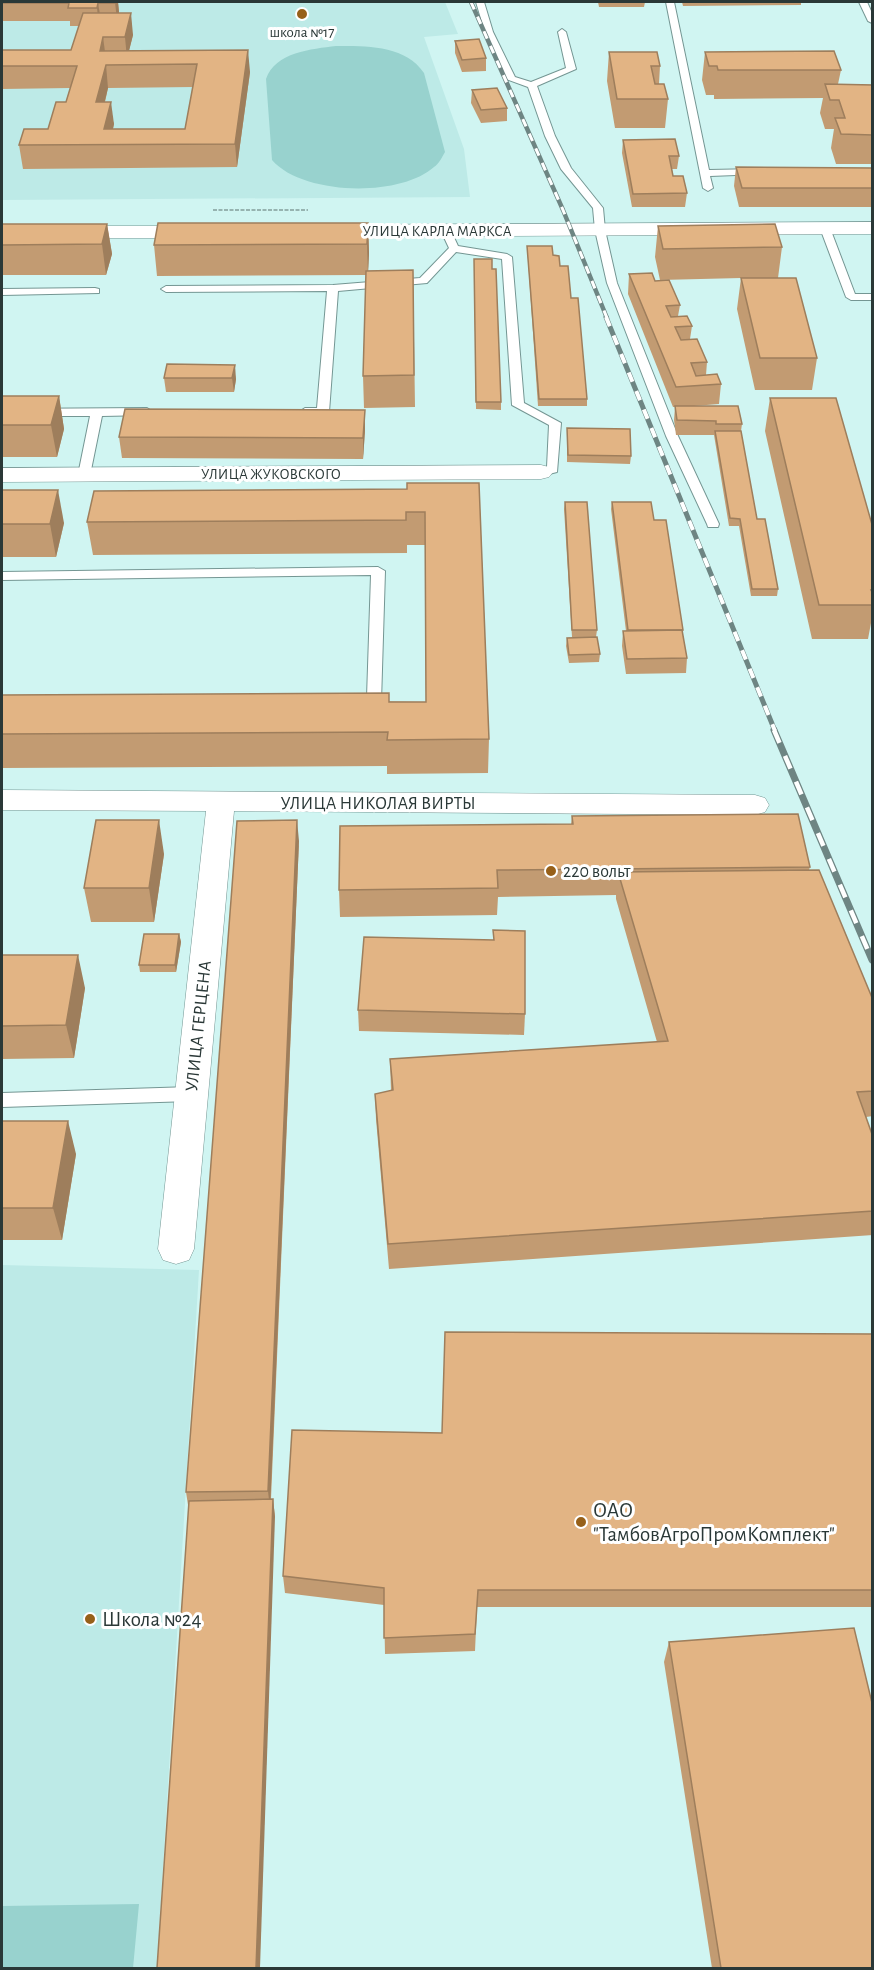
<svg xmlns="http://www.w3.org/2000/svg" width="874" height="1970" viewBox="0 0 874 1970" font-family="'Alegreya Sans',sans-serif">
  <rect width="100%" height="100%" fill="#d0f5f2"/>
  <g fill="#bdeae7">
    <polygon points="2,2 445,2 458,34 424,37 464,149 470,197 2,200"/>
    <polygon points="2,1265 199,1270 157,1968 2,1968"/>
  </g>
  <g fill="#98d2ce">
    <path d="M336,46c31,0 69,-1 88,27l21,79c-3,5 -6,12 -11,15 -35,31 -132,28 -162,-7l-6,-81c9,-27 46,-30 70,-33z"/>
    <polygon points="139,1904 133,1968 2,1968 2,1906"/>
  </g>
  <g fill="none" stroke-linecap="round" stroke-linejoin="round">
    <g stroke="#749693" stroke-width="2">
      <g id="lane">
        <polygon points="476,2 484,2 493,32 515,77 531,82 566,68 558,32 562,29 566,32 576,69 537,86 555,136 571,168 603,208 605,230 617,283 678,436 719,524 718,527 708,527 707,524 666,436 607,283 595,230 593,208 561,169 545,136 528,87 506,79 485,32"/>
        <polygon points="666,2 674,2 709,170 758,169 763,172 762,174 710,176 713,188 708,191 703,188"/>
        <polygon points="859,2 867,2 872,13 872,23 868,21"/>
        <polygon points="825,225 830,228 855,294 872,294 872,300 851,300 846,297 820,228"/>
        <path d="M446,228l5,3 7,15 49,8 5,3 12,146 37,20 -4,49 -16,4 -6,-4 12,-5 2,-42 -37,-20 -10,-146 -46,-7 -29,31 -89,8 -9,121c-7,6 -23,6 -30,0l6,-4h12l10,-117 -161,1 -5,-3 5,-3 167,-1 87,-7 29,-30 -8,-17z"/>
        <polygon points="95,288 99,289 99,293 2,295 2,289"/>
        <polygon points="147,408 153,412 151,415 102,416 90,475 84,479 78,475 90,416 2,416 2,409"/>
        <path d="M378,567l7,4 -4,131c-6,7 -22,7 -28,0l2,-3 12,-2 4,-122 -369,5v-8z"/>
        <polygon points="191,1087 197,1089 200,1094 197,1099 191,1101 2,1107 2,1093"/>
      </g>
    </g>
    <g stroke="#749693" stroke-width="1">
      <g id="street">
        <polygon points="541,465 549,467 553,472 549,477 541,479 2,482 2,468"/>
        <polygon points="2,790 755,795 765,798 769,805 765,812 755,815 234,811 194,1249 189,1260 176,1264 163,1260 158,1249 206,811 2,810"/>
      </g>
    </g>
    <g stroke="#749693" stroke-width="1">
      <g id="secondary">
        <polygon points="872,222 872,234 322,237 315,235 312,231 315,227 322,225"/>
        <polygon points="2,226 202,226 209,228 212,232 209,236 202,238 2,238"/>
      </g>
    </g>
    <polyline stroke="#96b3b0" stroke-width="2" stroke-dasharray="4 1.5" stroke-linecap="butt" points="213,210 308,210"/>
    <use href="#lane" fill="#fff" fill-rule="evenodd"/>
    <use href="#street" fill="#fff" fill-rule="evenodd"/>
    <use href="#secondary" fill="#fff" fill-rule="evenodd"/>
    <g stroke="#6e8583" stroke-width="4.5">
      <polyline id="rail-far2" points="471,2 563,210 607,318"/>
    </g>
    <g stroke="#6e8583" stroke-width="5">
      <polyline id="rail-far1" points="606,317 775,731"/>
    </g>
    <g stroke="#6e8583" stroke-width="7">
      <polyline id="rail" points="774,730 872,960"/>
    </g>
    <use href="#rail-far2" stroke="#fff" stroke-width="3" stroke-dasharray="8" stroke-linecap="butt"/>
    <use href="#rail-far1" stroke="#fff" stroke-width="4" stroke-dasharray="10" stroke-linecap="butt"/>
    <use href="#rail" stroke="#fff" stroke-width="4.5" stroke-dasharray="14" stroke-linecap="butt"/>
  </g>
  <g fill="#c29b72" fill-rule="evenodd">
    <path d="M2,2h116l1,11 14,22 -4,15 121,22 -13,95 -214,2 -4,-24 29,-16 18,-27 4,-14 -68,1v-39h69l8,-24h-9v-5h-68zM193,87l-8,42h-72l1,-5 -9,-22 3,-14z"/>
    <polygon points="598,2 645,2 644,7 599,7"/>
    <polygon points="682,2 801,2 801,5 683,6"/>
    <polygon points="455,41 486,58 486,71 462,72 455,53"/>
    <polygon points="609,52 660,66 659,84 668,99 665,128 615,128 607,81"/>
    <polygon points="705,52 841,70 838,84 873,85 873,164 836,164 831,148 834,129 825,129 820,113 823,98 714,99 714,95 706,95 702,80"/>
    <polygon points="472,90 507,108 507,121 481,123 471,103"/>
    <polygon points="623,140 679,156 677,169 672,169 673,176 687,193 685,207 632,207 622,153"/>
    <polygon points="736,167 873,168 873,207 739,207 734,186"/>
    <polygon points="368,223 369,253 368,271 413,270 415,407 364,408 363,376 366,275 157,276 154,245"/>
    <polygon points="2,224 107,224 112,254 106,275 2,275"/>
    <polygon points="658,226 782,247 778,278 749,278 817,358 812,390 755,390 737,309 741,278 660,280 655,257"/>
    <polygon points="527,246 553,255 560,266 571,298 587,399 587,406 538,406"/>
    <polygon points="474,259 501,402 501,410 476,409"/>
    <polygon points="629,274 655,281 680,305 678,316 692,326 690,339 707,362 706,375 721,384 719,404 694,406 742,424 741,431 757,519 778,589 777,596 751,596 739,526 729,526 714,435 676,435 674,420 675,407 673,407 628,294"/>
    <polygon points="167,364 236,379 234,392 166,392 164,378"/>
    <polygon points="2,396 59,396 64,429 57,457 2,457"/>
    <polygon points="770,398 873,528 873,623 871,623 868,639 812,639 765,431"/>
    <polygon points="567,428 631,456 630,464 567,462"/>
    <polygon points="365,430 363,459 122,458 119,437"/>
    <polygon points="479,483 489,739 488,773 387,774 387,766 2,768 2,695 426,702 425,545 407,545 407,553 93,555 87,522 407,489"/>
    <polygon points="2,490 64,523 56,557 2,557"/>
    <polygon points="565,502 597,630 596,637 600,654 599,662 569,663 566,646 567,638 595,638 572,637 564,509"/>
    <polygon points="612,502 654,520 683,630 682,634 687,658 686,673 626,674 622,646 623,631 626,631 611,509"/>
    <polygon points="572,816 810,867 809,870 873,1000 873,1116 866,1117 873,1137 873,1235 389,1269 376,1119 375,1094 391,1091 390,1059 657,1042 616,899 616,895 498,897 497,915 340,917 339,890 571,824"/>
    <polygon points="299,841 271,1499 273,1499 275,1517 188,1505 186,1492"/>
    <polygon points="164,854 154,922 91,922 84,888"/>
    <polygon points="179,934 181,942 176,972 140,972 139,965"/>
    <polygon points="2,955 85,988 74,1058 2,1059"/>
    <polygon points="358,1010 525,1014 524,1035 359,1031"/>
    <polygon points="2,1121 76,1154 62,1240 2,1240"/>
    <polygon points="873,1334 873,1607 477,1607 475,1651 385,1654 384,1605 285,1593 283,1576 442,1433"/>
    <polygon points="669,1642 873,1968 712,1968 664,1662"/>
  </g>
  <g fill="#9e7e5c">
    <polygon points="115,2 118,2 119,12 117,20"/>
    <polygon points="98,3 101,20 99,26 97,8"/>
    <polygon points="131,13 133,35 127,59 125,37"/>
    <polygon points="103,37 106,59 100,51"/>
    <polygon points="248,50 250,72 237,167 235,144"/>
    <polygon points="106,65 108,88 99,125 96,102"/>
    <polygon points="111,102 114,124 109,145 104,129"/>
    <polygon points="368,223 369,253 368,275 367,244"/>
    <polygon points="107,224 112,254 106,275 102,244"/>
    <polygon points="235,365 236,379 234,392 232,378"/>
    <polygon points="59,396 64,429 57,457 51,425"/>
    <polygon points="365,410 365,430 363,459 363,438"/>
    <polygon points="58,490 64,523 56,557 50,524"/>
    <polygon points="159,820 164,854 154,922 149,888"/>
    <polygon points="297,820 299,841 270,1509 268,1491"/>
    <polygon points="179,934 181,942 176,972 175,965"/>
    <polygon points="78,955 85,988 74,1058 66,1025"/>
    <polygon points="68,1121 76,1154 62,1240 53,1208"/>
    <polygon points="273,1499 275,1517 260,1968 256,1968"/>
  </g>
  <g fill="#e2b484" stroke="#9e7e5c" stroke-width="1.5" fill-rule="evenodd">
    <polygon points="2,2 115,2 115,3 98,3 97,8 68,8 69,3 2,3"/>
    <path d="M83,13h48l-6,24h-22l-3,14 148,-1 -13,94 -216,1 5,-16h24l8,-27h10l11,-36h-75v-16h69zM197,64l-12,65h-81l7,-27h-15l10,-37z"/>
    <polygon points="479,39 486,58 462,60 455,41"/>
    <polygon points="834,51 841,70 718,70 717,66 709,66 705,52"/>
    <polygon points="609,52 657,52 660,66 651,66 655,84 664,84 668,99 617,99"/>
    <polygon points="825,84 873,85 873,135 841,134 835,118 845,118 839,100 830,100"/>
    <polygon points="497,88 507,108 481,110 472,90"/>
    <polygon points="675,139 679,156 669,156 673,176 683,176 687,193 633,194 623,140"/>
    <polygon points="736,167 873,168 873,188 742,188"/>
    <polygon points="158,223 368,223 367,244 154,245"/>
    <polygon points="2,224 107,224 102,244 2,245"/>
    <polygon points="775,224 782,247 663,249 658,226"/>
    <polygon points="527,246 552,246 553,255 559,256 560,266 568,266 571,298 578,298 587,399 539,399"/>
    <polygon points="474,259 492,259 492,269 496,269 501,402 476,402"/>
    <polygon points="413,270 414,375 363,376 366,271"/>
    <polygon points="652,273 655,281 669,280 680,305 666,306 671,317 687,316 692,326 675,327 681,340 697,339 707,362 691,363 696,376 717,374 721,384 676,387 629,274"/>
    <polygon points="741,278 796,278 817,358 760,358"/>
    <polygon points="167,364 235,365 232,378 164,378"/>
    <polygon points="2,396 59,396 51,425 2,425"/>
    <polygon points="770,398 836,398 873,528 873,590 871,590 873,594 873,605 819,605"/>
    <polygon points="675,406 738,406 742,424 716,424 716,421 677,420"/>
    <polygon points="125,409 365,410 363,438 119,437"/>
    <polygon points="567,428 630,429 631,456 568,455"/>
    <polygon points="715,431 741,431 757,519 765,519 778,589 752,589 740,519 730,518"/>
    <polygon points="407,483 479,483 489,739 387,740 388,732 2,734 2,695 389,693 389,702 426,702 425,512 406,512 406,520 87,522 94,491 407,489"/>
    <polygon points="2,490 58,490 50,524 2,524"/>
    <polygon points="565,502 587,502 597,630 572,630"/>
    <polygon points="612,502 651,502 654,520 666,520 683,630 628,630"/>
    <polygon points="682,630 687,658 627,659 623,631"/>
    <polygon points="597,637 600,654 569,655 567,638"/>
    <polygon points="798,814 810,867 497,870 498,888 339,890 340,826 573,824 572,816"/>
    <polygon points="96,820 159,820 149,888 84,888"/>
    <polygon points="297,820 268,1491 186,1492 237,821"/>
    <polygon points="819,870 873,1000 873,1091 857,1092 873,1137 873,1211 388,1244 375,1094 393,1090 390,1059 668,1041 618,872"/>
    <polygon points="493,930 525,931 525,1014 358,1010 364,937 494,940"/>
    <polygon points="144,934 179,934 175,965 139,965"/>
    <polygon points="2,955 78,955 66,1025 2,1026"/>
    <polygon points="2,1121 68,1121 53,1208 2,1208"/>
    <polygon points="445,1332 873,1334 873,1590 478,1590 475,1634 384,1638 384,1588 283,1576 292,1430 442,1433"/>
    <polygon points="273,1499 256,1968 157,1968 189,1501"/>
    <polygon points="854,1628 873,1707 873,1968 721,1968 669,1642"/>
  </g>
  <g fill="#976019" stroke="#fff" stroke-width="2">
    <circle cx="302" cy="14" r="6"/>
    <circle cx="551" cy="871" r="6"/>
    <circle cx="581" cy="1522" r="6"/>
    <circle cx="90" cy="1619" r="6"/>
  </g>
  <g text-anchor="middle" stroke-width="6" stroke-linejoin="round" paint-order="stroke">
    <g font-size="15" fill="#2a3837" stroke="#fff">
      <text x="302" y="37">школа №17</text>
    </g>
    <g font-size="15" fill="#2a3837" stroke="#fff">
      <text x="437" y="236">УЛИЦА КАРЛА МАРКСА</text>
      <text x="271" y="479">УЛИЦА ЖУКОВСКОГО</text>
    </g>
    <g font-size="18" fill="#2a3837" stroke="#fff">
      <text x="378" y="809">УЛИЦА НИКОЛАЯ ВИРТЫ</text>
      <text transform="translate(198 1026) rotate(-84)" y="6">УЛИЦА ГЕРЦЕНА</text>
    </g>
    <g font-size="18" fill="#2a3837" stroke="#fff" text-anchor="start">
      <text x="563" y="877">220 вольт</text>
    </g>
    <g font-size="21" fill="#2a3837" stroke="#fff" text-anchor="start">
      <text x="593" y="1517">ОАО<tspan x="593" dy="24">"ТамбовАгроПромКомплект"</tspan></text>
      <text x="102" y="1626">Школа №24</text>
    </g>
  </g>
  <rect width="874" height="1970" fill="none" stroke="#2a3837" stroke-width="6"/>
</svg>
